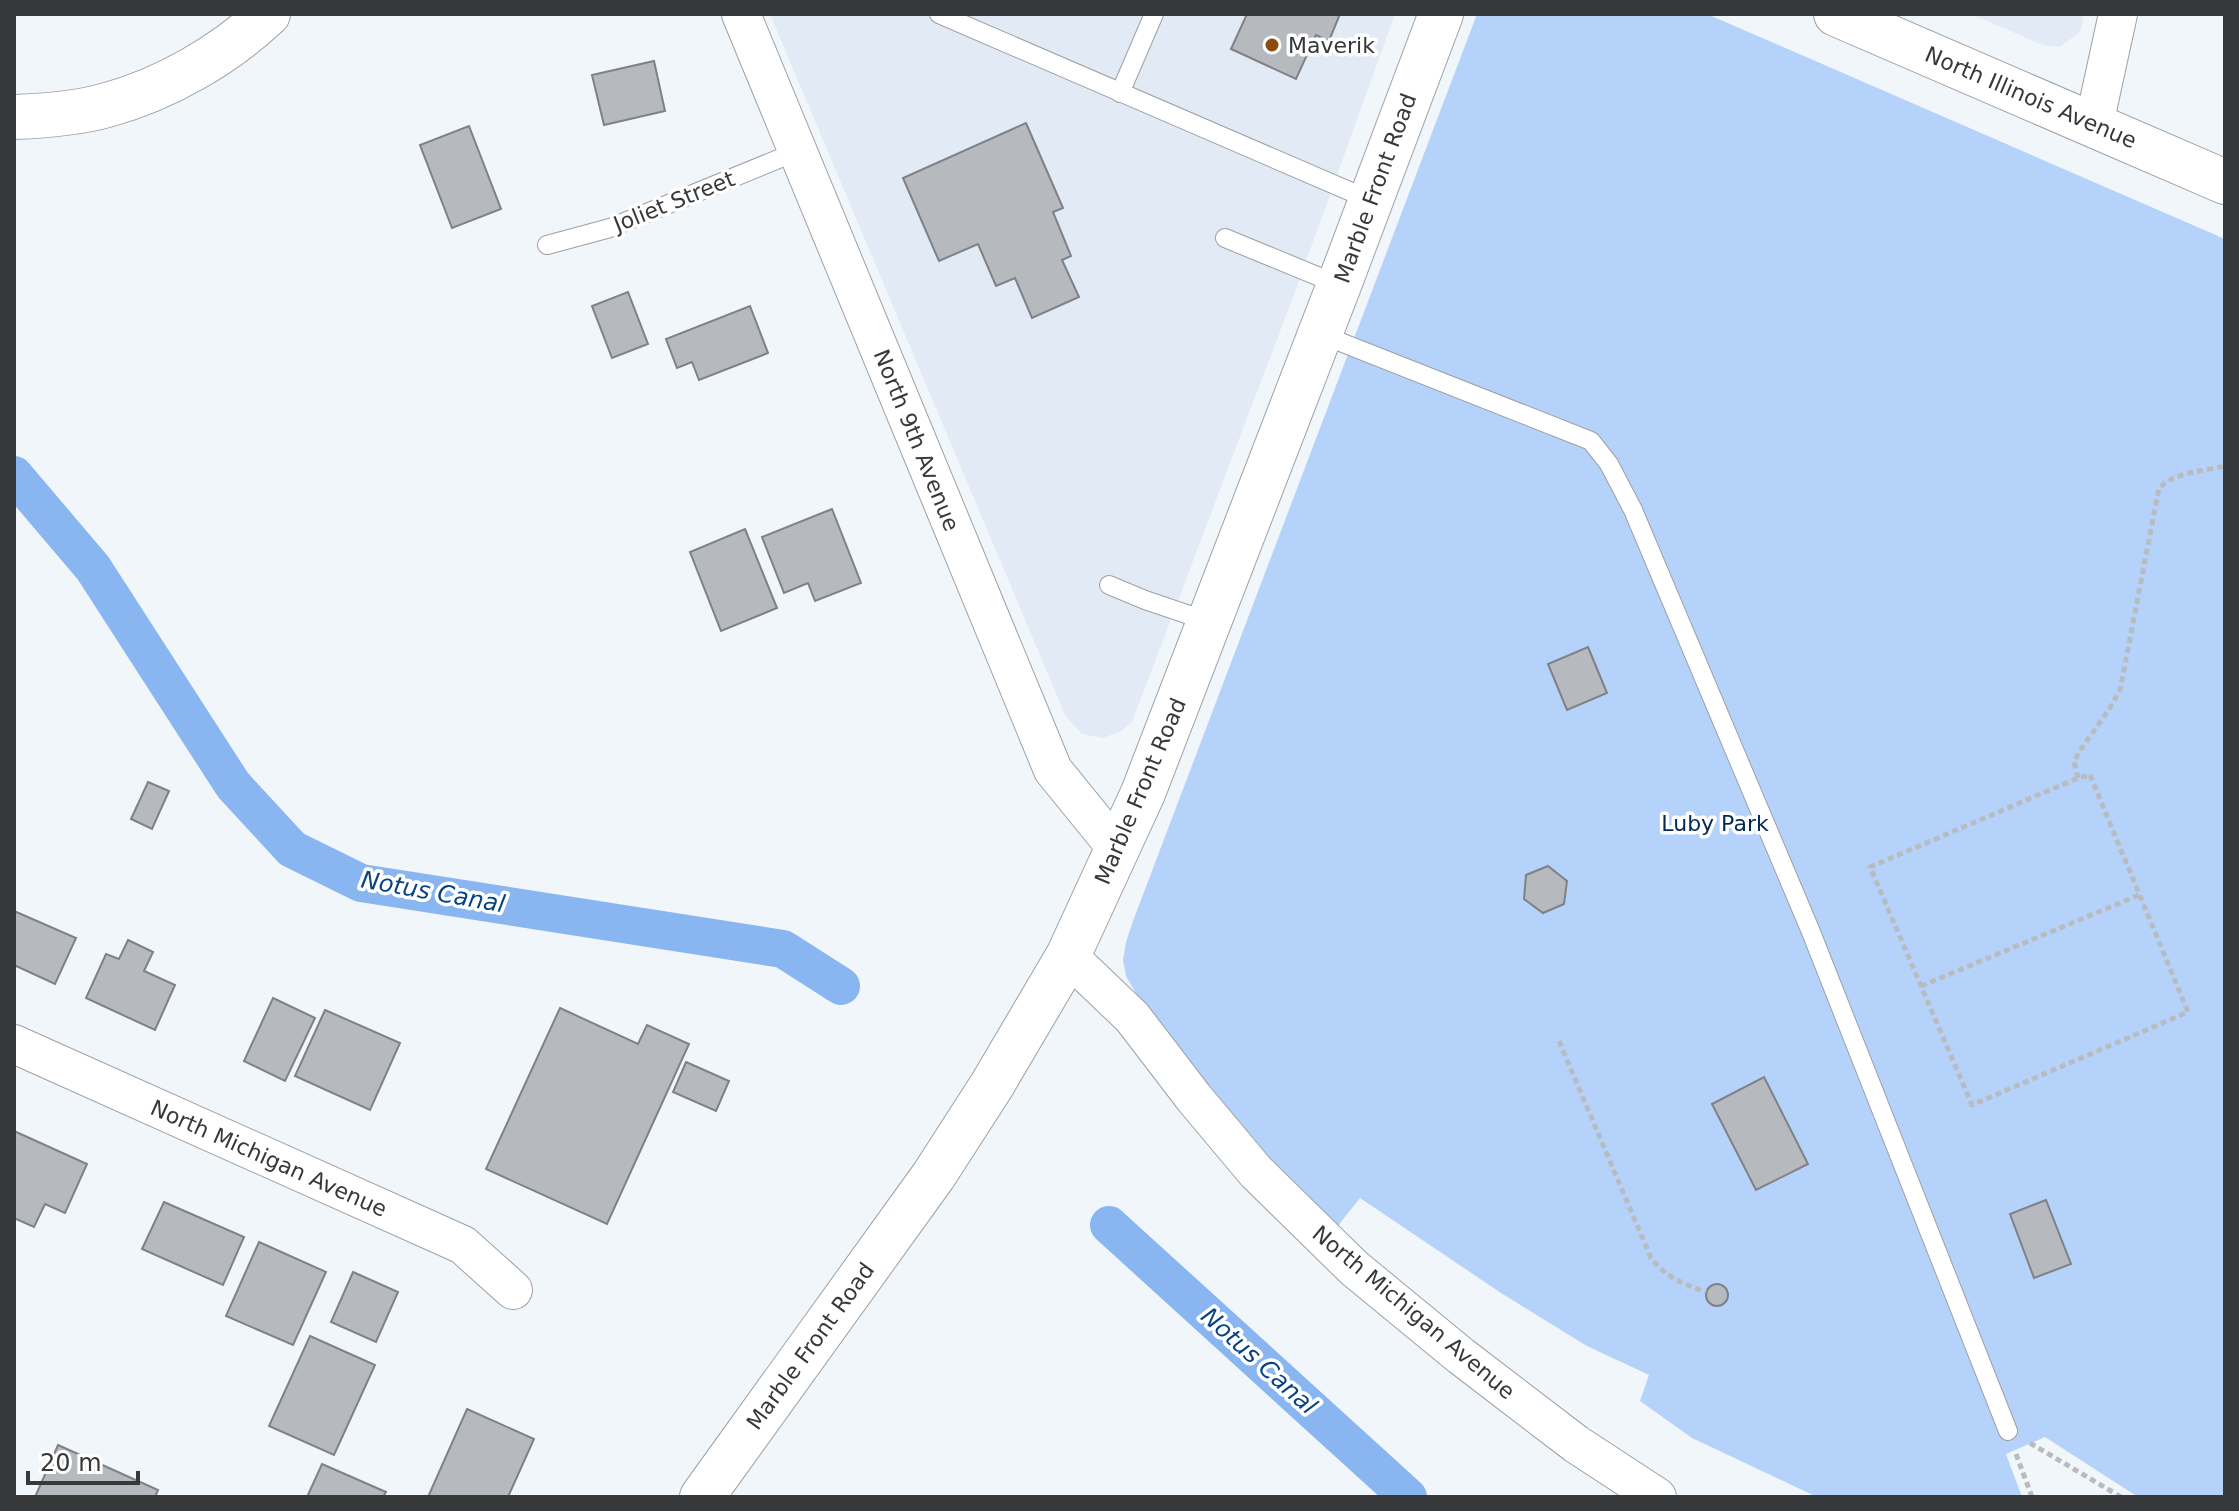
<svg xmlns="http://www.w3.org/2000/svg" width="2239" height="1511" viewBox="0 0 2239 1511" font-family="'DejaVu Sans',sans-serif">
  <rect width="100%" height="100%" fill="#f1f6fb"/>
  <g fill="#e2eaf6">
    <polygon points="770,14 1395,14 1296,289 1132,722 1121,731 1103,738 1082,734 1066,717"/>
    <polygon points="1971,14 2082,14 2083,18 2080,32 2060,47 2043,45"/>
  </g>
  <polygon fill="#b5d3fa" points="1477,14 1707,14 2225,239 2225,1497 2138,1497 2045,1437 2006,1454 2022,1497 1817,1497 1692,1438 1640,1401 1649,1375 1587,1346 1501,1293 1360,1198 1337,1227 1243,1136 1142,1004 1126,976 1123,960 1126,942 1133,921"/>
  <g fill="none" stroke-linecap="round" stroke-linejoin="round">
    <g stroke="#89b6f1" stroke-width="38">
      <polyline points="14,475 93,568 233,785 292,849 361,883 783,949 841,986"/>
      <polyline points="1109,1225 1408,1497"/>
    </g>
  </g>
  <g fill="#b6babf" stroke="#7e8186" stroke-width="2">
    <polygon points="1247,14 1340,14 1329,41 1316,35 1296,79 1231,49"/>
    <polygon points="654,61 665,111 604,125 592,75"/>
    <polygon points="1026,123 1063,208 1053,212 1071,256 1062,260 1079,297 1032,318 1015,278 996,286 978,244 939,261 903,178"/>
    <polygon points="469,126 501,209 452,228 420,145"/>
    <polygon points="628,292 648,344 612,358 592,306"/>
    <polygon points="750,306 768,353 699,380 692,362 677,368 666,339"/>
    <polygon points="832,509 861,583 815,601 808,583 784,593 762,537"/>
    <polygon points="745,529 777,608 721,631 690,552"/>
    <polygon points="1588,647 1607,693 1567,710 1548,664"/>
    <polygon points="148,782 169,791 152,829 131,819"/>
    <polygon points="1548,866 1567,881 1564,904 1543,913 1524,899 1526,875"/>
    <polygon points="14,911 76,938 55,984 14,965"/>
    <polygon points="128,940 153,952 144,971 175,985 155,1030 86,998 106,954 119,959"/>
    <polygon points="273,998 315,1018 285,1081 244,1061"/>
    <polygon points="560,1008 638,1044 647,1025 689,1044 607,1224 486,1169"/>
    <polygon points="325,1010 400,1043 370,1110 295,1076"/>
    <polygon points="686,1062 729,1081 716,1111 673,1092"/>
    <polygon points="1764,1077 1808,1164 1756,1190 1712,1104"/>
    <polygon points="14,1131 87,1164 65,1213 45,1204 34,1227 14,1218"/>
    <polygon points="2046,1200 2071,1264 2034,1278 2010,1214"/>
    <polygon points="164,1202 244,1237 223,1285 142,1249"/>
    <polygon points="259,1242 326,1272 293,1345 226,1316"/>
    <polygon points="353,1272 398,1292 376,1342 331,1322"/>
    <circle cx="1717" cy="1295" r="11"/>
    <polygon points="310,1336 375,1365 334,1455 269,1426"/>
    <polygon points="467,1409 534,1439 508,1497 428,1497"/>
    <polygon points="58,1445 158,1490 155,1497 35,1497"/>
    <polygon points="322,1464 386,1492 383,1497 307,1497"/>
  </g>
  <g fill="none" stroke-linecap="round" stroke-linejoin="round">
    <g stroke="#9ca0a6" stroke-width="20">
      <g id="lane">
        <polyline points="939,14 1370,200"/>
        <polyline points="1120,93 1154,14"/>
        <polyline points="1225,238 1339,285"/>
        <polyline points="547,245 610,228 798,151"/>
        <polyline points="1320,334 1591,441 1609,464 1633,510 1811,932 2008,1431"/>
        <polyline points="1109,585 1145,600 1210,622"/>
      </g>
    </g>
    <g stroke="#9ca0a6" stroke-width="40">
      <g id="street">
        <polyline points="741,14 1053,770 1118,850"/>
        <polyline points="2094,124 2118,14"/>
        <polyline points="1068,956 1132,1017 1194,1098 1256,1172 1354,1268 1461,1356 1576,1444 1657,1497"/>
        <polyline points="14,1044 463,1245 513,1290"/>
      </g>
    </g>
    <g stroke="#9ca0a6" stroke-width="46">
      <g id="secondary">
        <polyline points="1836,14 2225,182"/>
        <polyline points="702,1497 934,1175 992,1085 1068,956 1143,793 1339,285 1441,14"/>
      </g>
    </g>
    <g stroke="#9ca0a6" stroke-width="46">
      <path id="highway" d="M14,117c29,-1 65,-4 93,-12 59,-16 117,-50 161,-91"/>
    </g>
    <g stroke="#b8bcc0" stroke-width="5" stroke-dasharray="6 4" stroke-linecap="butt">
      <polygon points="2090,775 2188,1012 1972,1105 1870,867 2078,778"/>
      <path d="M2078,778l-4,-16 5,-10 29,-41 12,-21 39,-202c15,-16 45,-17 66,-22"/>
      <polyline points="1921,986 2139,895"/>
      <path d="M1559,1041l92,217c17,21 31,25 55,34"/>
      <polyline points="2030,1443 2121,1497"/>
      <polyline points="2016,1454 2032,1497"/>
    </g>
    <use href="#lane" stroke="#fff" stroke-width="18"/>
    <use href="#street" stroke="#fff" stroke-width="38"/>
    <use href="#secondary" stroke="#fff" stroke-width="44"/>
    <use href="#highway" stroke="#fff" stroke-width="44"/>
  </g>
  <circle fill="#8a4d0c" stroke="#fff" stroke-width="3" cx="1272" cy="45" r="8"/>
  <g text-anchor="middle" stroke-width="7" stroke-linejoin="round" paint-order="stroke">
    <g font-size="22" fill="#37383a" stroke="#fff" text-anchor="start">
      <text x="1288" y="53">Maverik</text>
    </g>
    <g font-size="22" fill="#37383a" stroke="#fff">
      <text transform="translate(2031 97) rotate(23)" y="8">North Illinois Avenue</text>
      <text transform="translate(1375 188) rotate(-70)" y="8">Marble Front Road</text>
      <text transform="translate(674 201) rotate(-22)" y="8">Joliet Street</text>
      <text transform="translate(917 440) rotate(68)" y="8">North 9th Avenue</text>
      <text transform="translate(1140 791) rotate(-67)" y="8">Marble Front Road</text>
      <text transform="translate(269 1158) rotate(24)" y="8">North Michigan Avenue</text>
      <text transform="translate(1414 1312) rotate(40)" y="8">North Michigan Avenue</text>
      <text transform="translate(810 1346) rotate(-54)" y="8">Marble Front Road</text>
    </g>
    <g font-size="22" fill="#022956" stroke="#fff">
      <text x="1715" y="831">Luby Park</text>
    </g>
    <g font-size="24" font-style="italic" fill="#064383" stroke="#fff">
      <text transform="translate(433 892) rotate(10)" y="8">Notus Canal</text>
      <text transform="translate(1259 1361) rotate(42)" y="8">Notus Canal</text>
    </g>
  </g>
  <rect width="2239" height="1511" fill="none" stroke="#37383a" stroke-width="32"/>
  <path d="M28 1471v12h110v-12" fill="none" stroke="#37383a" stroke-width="4"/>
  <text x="40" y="1471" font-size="24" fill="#37383a" stroke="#ffffff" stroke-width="6" paint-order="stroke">20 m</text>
</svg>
